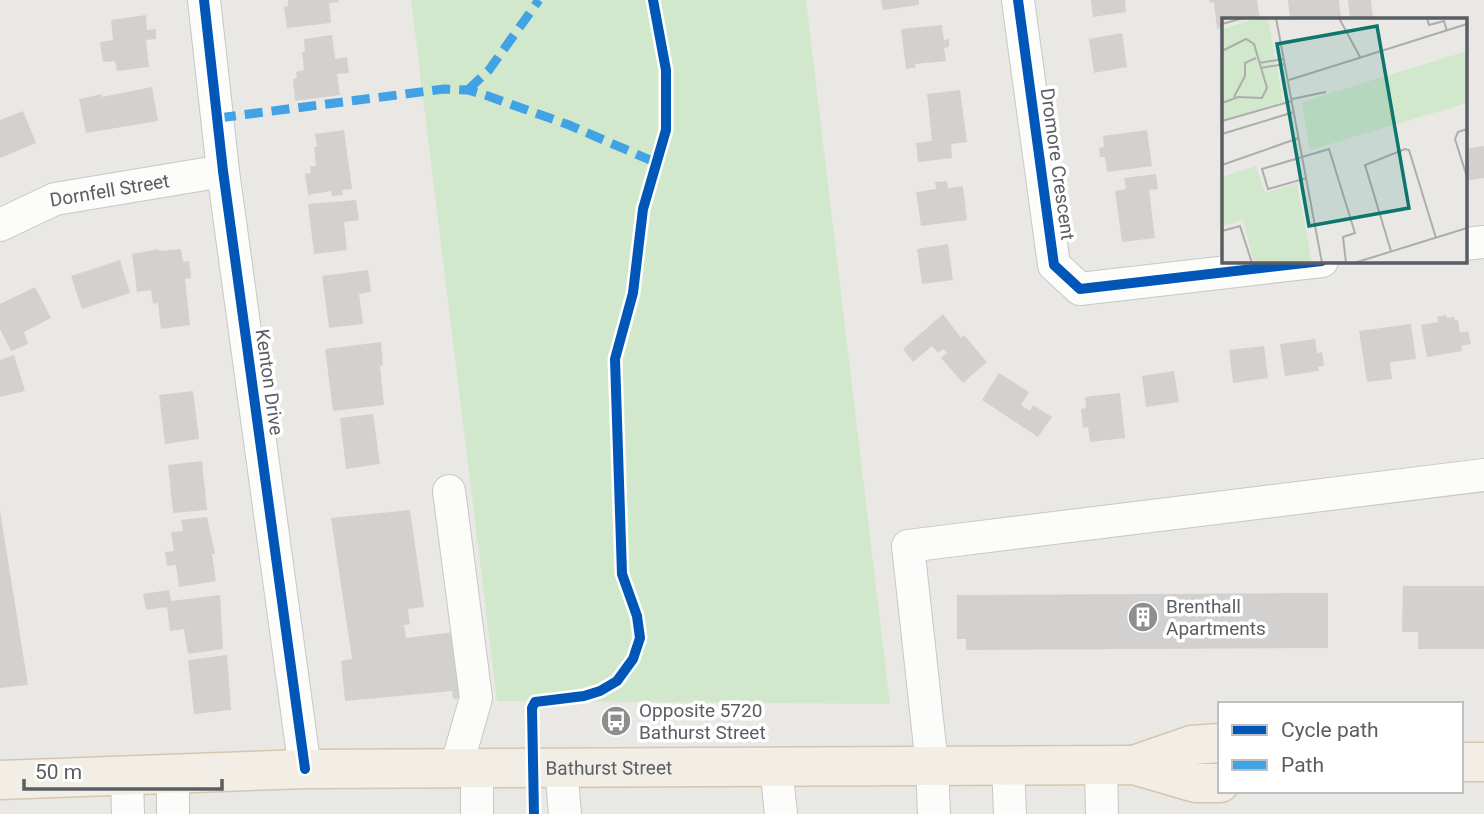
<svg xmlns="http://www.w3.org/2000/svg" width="1484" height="814" viewBox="0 0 1484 814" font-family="Roboto,sans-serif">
  <rect width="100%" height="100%" fill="#eae8e4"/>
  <polygon fill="#d2e8cc" points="411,0 806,0 890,704 497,701"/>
  <g fill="#d3d1cf">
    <polygon points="288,0 338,0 339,2 329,3 331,23 287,28 284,7 288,6"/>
    <polygon points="881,0 919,0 919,5 883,10"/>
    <polygon points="1091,0 1125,0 1126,12 1093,17"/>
    <polygon points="1209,0 1257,0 1260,19 1223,19 1223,28 1217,29 1214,2 1210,3"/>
    <polygon points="1288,0 1339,0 1341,19 1290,19"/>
    <polygon points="1348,0 1371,0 1373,19 1350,19"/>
    <polygon points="146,15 147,30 156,29 156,39 146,40 149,67 117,71 115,61 103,62 100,42 113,40 111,20"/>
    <polygon points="942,25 944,40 949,39 949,47 944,48 946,61 915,64 916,67 906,69 901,29"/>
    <polygon points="1122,33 1127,67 1094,73 1089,39"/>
    <polygon points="332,35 335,59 347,57 349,73 337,74 340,95 295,101 293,79 297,78 296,72 304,70 302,52 305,52 304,39"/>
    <polygon points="152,87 158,121 86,133 79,99 102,94 102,97"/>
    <polygon points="960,90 967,142 951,144 952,158 918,162 916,143 932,141 927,94"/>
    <polygon points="23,111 36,143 0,158 0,120"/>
    <polygon points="344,130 352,189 342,190 343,195 332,196 331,191 308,195 305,174 311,173 310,166 316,166 314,147 317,147 315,134"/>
    <polygon points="1147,130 1152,166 1107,172 1105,157 1100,157 1099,148 1104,147 1103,136"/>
    <polygon points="1484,146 1484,178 1465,181 1465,149"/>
    <polygon points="1156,174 1158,189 1149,190 1155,238 1122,242 1115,191 1126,189 1124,178"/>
    <polygon points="947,181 948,188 963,186 967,220 921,226 916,192 936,189 935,182"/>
    <polygon points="356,200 359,220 344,222 347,250 314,254 308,204"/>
    <polygon points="948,244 953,280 922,284 917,249"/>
    <polygon points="159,249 159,251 181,249 183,262 189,261 191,278 185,279 190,325 161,329 158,303 153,304 151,290 137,292 132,254"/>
    <polygon points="120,260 130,293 82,309 71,276"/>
    <polygon points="368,270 371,292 359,294 363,324 329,328 322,276"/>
    <polygon points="35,287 51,318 24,332 28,344 11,351 0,329 0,304"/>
    <polygon points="943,314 961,338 964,335 987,362 963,383 941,358 947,353 943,349 938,353 932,346 913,362 903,349"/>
    <polygon points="1446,315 1447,318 1454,317 1455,320 1458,320 1460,333 1468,331 1471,344 1461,346 1462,351 1427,357 1421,325 1438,322 1437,317"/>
    <polygon points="1411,324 1416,359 1390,362 1392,379 1367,382 1359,331"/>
    <polygon points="1315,339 1317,353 1322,352 1324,366 1318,367 1319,371 1285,376 1280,344"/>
    <polygon points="381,342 383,365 380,366 384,405 333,411 325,349"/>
    <polygon points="1264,346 1268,378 1233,383 1229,350"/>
    <polygon points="14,355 25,391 0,397 0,360"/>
    <polygon points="1174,371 1179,402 1146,407 1142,376"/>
    <polygon points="999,373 1029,392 1021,405 1030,411 1033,405 1052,417 1038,437 982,400"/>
    <polygon points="193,391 199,439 165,444 159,395"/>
    <polygon points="1120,393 1125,438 1090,442 1088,427 1083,428 1081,409 1086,408 1085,397"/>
    <polygon points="373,414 380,464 346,469 340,418"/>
    <polygon points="202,461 207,510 173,513 168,465"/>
    <polygon points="410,510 424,607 408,609 410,624 404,625 406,638 462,631 470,697 453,699 452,691 345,701 341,661 352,659 331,518"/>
    <polygon points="0,511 28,685 0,688"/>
    <polygon points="207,517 215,554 212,554 216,581 179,587 176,565 167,566 165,552 174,551 171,532 183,531 181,520"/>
    <polygon points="1403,586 1484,586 1484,649 1418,649 1418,632 1402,632"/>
    <polygon points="169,590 171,601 220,595 223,649 188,654 184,629 170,631 167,607 146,610 143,594"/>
    <polygon points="1328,593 1328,648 966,650 966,639 957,639 957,595"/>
    <polygon points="227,655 231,710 194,714 188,660"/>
  </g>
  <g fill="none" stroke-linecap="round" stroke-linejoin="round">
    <g stroke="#c6c7c6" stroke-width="34">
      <g id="minor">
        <polyline points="204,0 223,171 305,769"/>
        <polyline points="1018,0 1054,265 1080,289 1322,261"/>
        <path id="s1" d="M0,225l55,-26 168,-28"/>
        <polyline points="1465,244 1484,242"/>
        <polyline points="449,491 476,698 456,768"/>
        <polyline points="1008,765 1010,814"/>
        <polyline points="1101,765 1102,814"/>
        <polyline points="776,766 781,814"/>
        <polyline points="561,767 565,814"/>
        <polyline points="477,768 477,814"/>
        <polyline points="127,777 128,814"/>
        <polyline points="173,814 173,774"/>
        <polyline points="934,814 932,765 908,546 1484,475"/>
      </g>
    </g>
    <g stroke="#d5c6af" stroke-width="41">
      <g id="major">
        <polyline points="1461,762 1484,762"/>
        <polyline points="1134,765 1192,745 1220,743"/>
        <path id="s2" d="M0,780l305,-11 829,-4 62,18h24"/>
      </g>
    </g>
    <use href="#minor" stroke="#fcfcfb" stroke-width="32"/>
    <use href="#major" stroke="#f2eee6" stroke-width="38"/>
    <g stroke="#42a2e6" stroke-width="9" stroke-dasharray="18 9" stroke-linecap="butt">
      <polyline points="468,90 489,70 539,0"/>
      <polyline points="218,118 444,89 468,90 488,96 569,125 657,163"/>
    </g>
    <g stroke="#fff" stroke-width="15">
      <g id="cycleway">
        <polyline points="204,0 223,171 305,769"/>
        <polyline points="1018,0 1054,265 1080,289 1322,261"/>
        <polyline points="534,814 532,708 535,702 584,696 600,691 617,681 633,659 640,638 637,616 622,574 615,359 633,293 643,209 666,130 666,70 653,0"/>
      </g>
    </g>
    <use href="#cycleway" stroke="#0057b8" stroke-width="10"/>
  </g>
  <defs>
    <g id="building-disc" transform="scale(1.575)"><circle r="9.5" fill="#8c8e90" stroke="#fff"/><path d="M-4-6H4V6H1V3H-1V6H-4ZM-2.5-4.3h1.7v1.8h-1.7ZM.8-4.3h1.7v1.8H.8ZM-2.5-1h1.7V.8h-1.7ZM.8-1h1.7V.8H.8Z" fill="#fff"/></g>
    <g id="bus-disc" transform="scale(1.575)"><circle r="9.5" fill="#8c8e90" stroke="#fff"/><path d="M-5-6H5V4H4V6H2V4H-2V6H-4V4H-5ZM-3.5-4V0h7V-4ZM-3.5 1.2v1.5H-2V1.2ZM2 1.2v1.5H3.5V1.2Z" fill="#fff"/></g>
  </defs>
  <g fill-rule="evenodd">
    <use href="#building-disc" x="1143" y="617"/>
    <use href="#bus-disc" x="616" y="721"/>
  </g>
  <g text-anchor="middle" stroke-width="7" stroke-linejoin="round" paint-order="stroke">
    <g font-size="19" fill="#595e63" stroke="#fff">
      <text transform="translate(1058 164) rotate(82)" y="7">Dromore Crescent</text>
      <text dy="7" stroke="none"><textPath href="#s1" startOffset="116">Dornfell Street</textPath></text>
      <text transform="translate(270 382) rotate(82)" y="7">Kenton Drive</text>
      <text dy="7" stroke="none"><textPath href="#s2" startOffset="609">Bathurst Street</textPath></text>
    </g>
    <g font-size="19" fill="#595e63" stroke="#fff" text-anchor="start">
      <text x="1166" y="613">Brenthall<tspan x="1166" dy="22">Apartments</tspan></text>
      <text x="639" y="717">Opposite 5720<tspan x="639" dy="22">Bathurst Street</tspan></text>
    </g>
  </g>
  <g transform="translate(1222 18)">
    <rect width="245" height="245" fill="#eae8e4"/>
    <path d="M36,0h10l15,84 -61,19v-92zM245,33v52l-157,47 -8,-48zM34,148l9,27 32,-10 15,80h-58l-11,-43 -21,6v-49z" fill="#d2e8cc"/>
    <path fill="none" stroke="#acadac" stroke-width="2" d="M54,0l46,245M117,0l21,39M205,0l2,7 15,-4 3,10M0,6l21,-6M0,33l24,-12 8,5 13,44 -5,10 -24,-1 -16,6M37,45l24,-4M39,50l23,-4M67,62l178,-56M12,79l11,-21v-13l11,-5M70,81l34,-7M0,103l70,-20M245,111l-9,3 -3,7 12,38M0,116l72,-22M0,147l77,-27M85,160l-39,11 -6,-20 67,-20 26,84 -12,4 3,26M0,213l18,-5 12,37M169,233l-26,-86 40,-16 4,1 27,88M132,245l113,-35"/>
    <path fill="#0f766e" fill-opacity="0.15" stroke="#0f766e" stroke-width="3.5" d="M155,8l32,182 -100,18 -32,-182z"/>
    <rect width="245" height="245" fill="none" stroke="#595e63" stroke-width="3.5"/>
  </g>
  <rect x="1218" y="702" width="245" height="91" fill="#ffffff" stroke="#bdbfc1" stroke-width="2"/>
  <rect x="1232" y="725" width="35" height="10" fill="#0057b8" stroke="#bdbfc1" stroke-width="2"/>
  <text x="1281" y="737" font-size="21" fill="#595e63">Cycle path</text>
  <rect x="1232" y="760" width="35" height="10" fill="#42a2e6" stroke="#bdbfc1" stroke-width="2"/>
  <text x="1281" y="772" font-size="21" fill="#595e63">Path</text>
  <path d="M24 779v10h198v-10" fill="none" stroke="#595e63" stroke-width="3.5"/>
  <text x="35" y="779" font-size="21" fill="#595e63" stroke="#ffffff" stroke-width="5" paint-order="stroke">50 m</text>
</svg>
